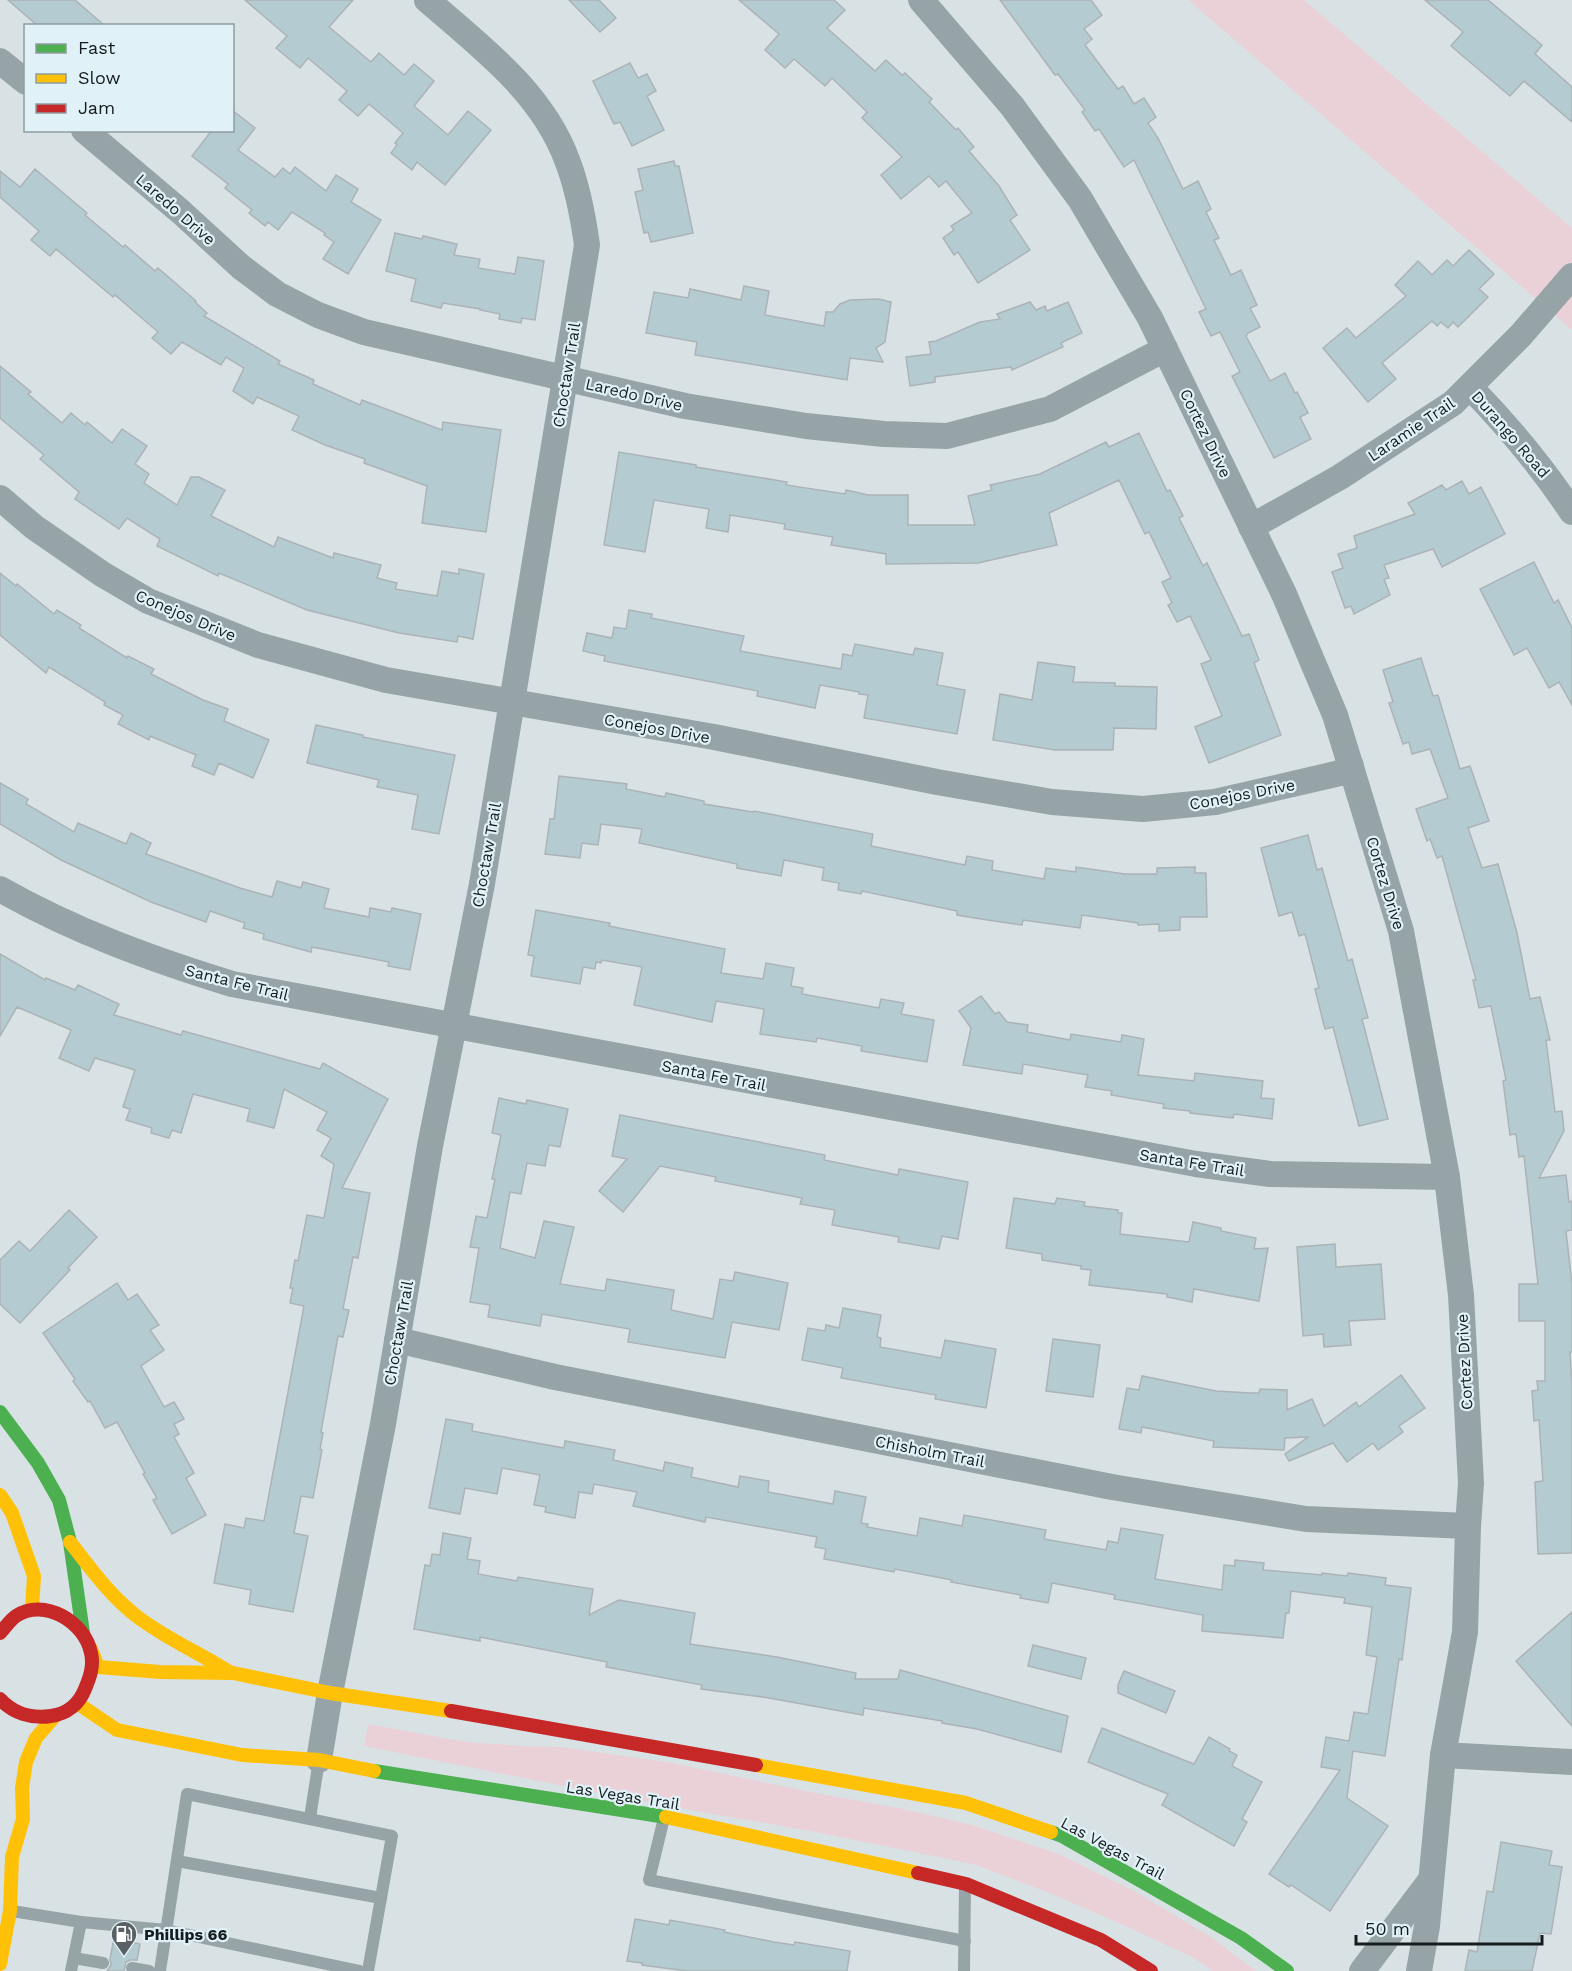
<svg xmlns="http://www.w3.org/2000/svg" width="1572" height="1971" viewBox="0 0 1572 1971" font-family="'Work Sans',sans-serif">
  <rect width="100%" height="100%" fill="#d8e2e5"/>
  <g fill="#ead1d8">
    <polygon points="1188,0 1304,0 1572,228 1572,330"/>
    <polygon points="368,1724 466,1742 523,1746 561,1747 673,1763 815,1793 899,1808 972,1825 1059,1854 1136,1892 1211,1937 1256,1971 1212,1971 1192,1957 1123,1925 1052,1894 973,1864 810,1831 639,1801 364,1746"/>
  </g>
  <g fill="#b4cbd1" stroke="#acb3b6" stroke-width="1.5">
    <polygon points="8,0 75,0 105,26 38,26"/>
    <polygon points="245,0 353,0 329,27 371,62 379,53 404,75 414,64 434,81 414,106 448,135 468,111 491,130 445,185 417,162 412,170 391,153 397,145 395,143 403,133 369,104 358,116 339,100 347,91 308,58 300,68 276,48 287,36"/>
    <polygon points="569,0 599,0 616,18 600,32"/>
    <polygon points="739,0 834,0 845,10 827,28 875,71 886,60 902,75 905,73 932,99 929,102 956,130 958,128 974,147 969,151 999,186 1017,215 1010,220 1030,250 978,283 958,252 954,255 943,238 954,230 951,226 972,213 946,181 939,187 929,176 901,199 881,175 902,157 862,118 867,112 832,78 825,86 794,59 785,68 765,50 779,34"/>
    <polygon points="1000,0 1091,0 1102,15 1084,29 1092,39 1085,45 1118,89 1123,86 1134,104 1144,98 1156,117 1148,123 1158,138 1183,189 1198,181 1211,209 1206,212 1219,238 1214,240 1231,275 1241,270 1257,305 1250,308 1260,327 1248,333 1246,336 1270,381 1285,373 1295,393 1297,392 1308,413 1300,417 1311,439 1274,458 1232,376 1240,372 1220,332 1211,336 1199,312 1206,309 1134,160 1124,167 1099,129 1095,131 1082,112 1085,110 1058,74 1055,75"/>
    <polygon points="1425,0 1488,0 1542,45 1535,54 1572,87 1572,122 1524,81 1510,96 1451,46 1463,32"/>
    <polygon points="630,63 638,78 647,74 656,91 647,96 664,130 632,146 620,122 614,124 593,81"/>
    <polygon points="232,110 255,128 238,150 275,177 283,168 290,174 295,167 326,191 336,175 358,189 351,202 381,220 348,274 323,259 334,242 324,235 325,233 292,212 278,230 268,222 265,226 249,213 252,210 225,188 228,184 192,156 212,130 232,130"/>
    <polygon points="674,161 675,166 679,166 693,233 651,242 648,232 644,233 635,192 643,190 638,169"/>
    <polygon points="35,169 87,213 85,215 123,247 125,245 155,271 158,268 196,301 195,302 207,313 204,316 280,361 278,364 314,380 313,384 360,405 362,400 442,430 443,422 501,430 486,532 422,523 427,486 364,463 365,459 325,445 292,430 299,416 257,397 253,404 233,391 244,368 226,357 221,365 182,342 171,354 152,338 158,332 115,295 113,297 56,249 50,256 31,240 39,231 0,197 0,171 20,187"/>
    <polygon points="395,233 422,239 423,236 457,244 454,255 480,259 478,268 515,274 518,257 544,261 535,320 522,318 521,323 499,319 500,314 480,310 480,309 443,303 441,308 411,301 416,279 386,271"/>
    <polygon points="1469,250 1494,274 1479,289 1488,297 1458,327 1453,322 1448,328 1441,322 1437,326 1432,321 1382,363 1396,379 1368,402 1323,348 1347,328 1356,338 1406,296 1395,285 1418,261 1432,275 1447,260 1453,266"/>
    <polygon points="744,286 769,291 765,315 824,326 826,312 833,312 840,304 850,300 879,299 891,302 885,342 876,348 883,362 850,358 847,380 695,355 697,342 646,333 654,292 688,298 690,289 741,300"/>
    <polygon points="1030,302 1036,310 1045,306 1047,311 1068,302 1082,333 1061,343 1063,347 1012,370 1011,367 935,377 935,382 910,386 906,357 931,354 929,342 936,341 980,322 1000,319 997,314"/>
    <polygon points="0,366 31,392 28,394 62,423 71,413 85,425 87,422 112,443 122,429 147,446 135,464 149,474 144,483 177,505 191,477 199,477 225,490 211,516 274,547 278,537 333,558 334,553 381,565 377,578 397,583 395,589 437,596 442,571 459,574 459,569 484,574 473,639 458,636 457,642 399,633 307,610 219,573 218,576 157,546 160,539 127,518 119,529 75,499 79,492 40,459 44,455 0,418"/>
    <polygon points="1139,433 1167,491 1170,490 1183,516 1179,518 1203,566 1207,563 1242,636 1249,634 1259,660 1254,663 1281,735 1209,763 1195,727 1222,716 1201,664 1211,660 1190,616 1177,622 1168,605 1172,603 1162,582 1171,578 1149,532 1145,534 1119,480 1049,513 1057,545 978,563 886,564 886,554 831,545 833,537 784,529 785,524 730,515 728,532 706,528 709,509 654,500 645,552 604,545 619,452 696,465 696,467 787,482 786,485 845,494 846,490 868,495 908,495 908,525 975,525 968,496 992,490 990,485 1040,474 1106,442 1109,447"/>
    <polygon points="1462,481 1469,494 1481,487 1505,534 1442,567 1433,549 1384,565 1389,578 1384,579 1390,595 1354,614 1351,606 1345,608 1332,572 1343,568 1338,554 1357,548 1354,536 1415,514 1408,503 1442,485 1446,490"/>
    <polygon points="1534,562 1554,603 1558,600 1572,628 1572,705 1559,682 1549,688 1527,648 1514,655 1480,589"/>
    <polygon points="0,573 16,586 17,584 54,614 57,610 81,625 79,628 127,658 128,656 154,669 151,674 203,700 228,709 224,721 269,740 253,778 219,763 214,775 192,766 196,755 150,736 149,740 118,724 123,715 104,705 105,702 49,667 46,673 0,635"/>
    <polygon points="629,610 652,614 651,618 744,636 740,651 841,669 843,654 852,656 855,644 913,655 915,648 943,653 937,685 965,690 957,734 864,718 868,695 859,694 859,692 820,685 815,708 757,696 758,691 604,661 605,656 583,651 587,633 612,638 614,627 626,629"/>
    <polygon points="1421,658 1433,696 1438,695 1460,769 1470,766 1489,821 1468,828 1482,868 1498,864 1517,933 1530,999 1540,997 1550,1040 1546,1040 1555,1112 1562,1111 1564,1131 1539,1178 1566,1175 1569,1202 1572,1201 1572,1230 1566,1231 1572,1284 1572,1352 1570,1352 1572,1385 1572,1553 1538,1554 1535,1482 1543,1481 1539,1420 1534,1421 1532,1391 1538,1390 1537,1381 1545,1381 1545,1321 1519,1321 1519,1284 1538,1284 1524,1156 1519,1157 1516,1134 1510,1135 1503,1081 1506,1080 1491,1006 1479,1008 1473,980 1476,980 1442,856 1437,858 1430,839 1427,841 1416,809 1448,798 1430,749 1412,754 1409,742 1403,744 1389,703 1393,702 1383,670"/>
    <polygon points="1038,662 1075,667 1073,682 1115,683 1115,686 1157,687 1156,729 1114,728 1113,750 1055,750 993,740 1000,694 1032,700"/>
    <polygon points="316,725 363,735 363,737 455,755 439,834 412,829 418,795 377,787 379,780 307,763"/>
    <polygon points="559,776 627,784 626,789 665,797 666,793 704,801 704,804 753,812 754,811 873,834 871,846 965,865 967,856 993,861 992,870 1044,879 1046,868 1076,872 1076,867 1125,874 1157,874 1157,868 1195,867 1195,873 1206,873 1207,917 1180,917 1180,930 1159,931 1159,924 1138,925 1138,923 1082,915 1080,928 1023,920 1022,925 981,919 957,915 957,911 862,891 861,894 838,890 839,883 822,880 824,868 784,860 781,876 737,868 737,864 639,843 642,829 601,824 598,845 582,843 580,858 545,854 550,819 554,819"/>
    <polygon points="0,783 28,799 26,804 74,832 78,823 126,844 131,833 151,843 146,854 240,888 272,897 277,881 301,888 303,882 329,889 324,908 369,917 370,908 391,912 392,908 421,914 410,970 388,966 389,962 312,947 311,952 263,939 264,934 243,928 245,923 210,911 206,922 151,902 61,860 0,824"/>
    <polygon points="1308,835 1317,870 1322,868 1348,961 1352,959 1368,1018 1362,1019 1388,1119 1359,1126 1333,1027 1325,1029 1315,989 1319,988 1305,934 1299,936 1292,912 1279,916 1261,848"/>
    <polygon points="536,910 610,923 609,926 725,949 721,973 763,979 766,963 794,968 791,986 803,988 802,994 879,1008 881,999 904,1003 901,1014 934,1020 927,1062 861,1051 862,1046 817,1038 816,1042 760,1034 764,1009 716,1001 712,1022 634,1005 642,967 602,960 601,963 596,962 595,969 583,967 580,984 531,976 534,956 528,955"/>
    <polygon points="0,954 45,980 46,978 75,990 78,985 119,1004 114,1015 181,1035 183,1031 320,1069 323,1063 388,1099 342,1188 370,1193 358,1258 353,1257 343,1309 349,1310 343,1337 338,1336 321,1432 323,1433 320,1449 322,1450 313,1498 301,1496 294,1533 308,1536 293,1612 249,1604 251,1590 214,1583 225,1524 244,1528 246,1518 264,1521 304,1306 290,1303 293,1288 290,1288 295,1260 298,1261 307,1215 324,1218 334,1164 321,1156 331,1138 317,1130 327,1112 284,1089 274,1128 247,1121 250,1109 193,1094 181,1133 172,1130 169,1138 151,1133 152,1128 126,1120 130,1109 123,1107 135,1070 95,1058 89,1071 59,1058 71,1030 17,1007 0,1036"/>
    <polygon points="981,996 995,1014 999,1012 1007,1022 1028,1025 1027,1032 1070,1040 1071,1034 1121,1042 1122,1035 1144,1039 1138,1075 1194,1081 1195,1073 1263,1081 1261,1098 1274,1099 1272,1119 1234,1114 1233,1118 1190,1113 1190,1111 1163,1108 1164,1104 1111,1095 1112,1091 1085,1087 1088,1075 1023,1064 1022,1074 963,1065 971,1028 959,1011"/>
    <polygon points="499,1098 526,1104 527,1100 568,1109 560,1147 549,1145 545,1166 527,1163 521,1194 510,1192 500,1248 535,1258 544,1221 574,1227 560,1284 605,1291 607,1279 674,1290 671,1310 713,1319 720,1279 733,1281 735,1272 788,1283 779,1330 732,1322 725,1358 628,1342 630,1329 542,1314 540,1326 488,1317 490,1305 470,1302 479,1248 470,1247 476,1216 487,1218 495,1179 492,1179 501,1135 492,1133"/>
    <polygon points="620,1115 825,1155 824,1160 898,1175 899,1169 968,1182 958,1239 942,1236 939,1249 898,1242 899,1237 832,1225 835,1210 800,1204 802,1198 715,1181 716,1177 660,1166 623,1212 599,1191 627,1159 612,1156"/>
    <polygon points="1014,1198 1055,1204 1057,1198 1085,1202 1084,1206 1118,1210 1118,1213 1122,1213 1120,1234 1189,1242 1193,1222 1221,1228 1221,1231 1256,1238 1254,1249 1268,1248 1259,1301 1194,1289 1192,1302 1167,1297 1167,1294 1089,1285 1091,1270 1081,1269 1081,1266 1042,1260 1042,1254 1006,1248"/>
    <polygon points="69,1210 97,1237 68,1268 70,1270 20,1323 0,1304 0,1260 19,1241 30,1251"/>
    <polygon points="1335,1244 1336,1267 1381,1264 1385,1319 1349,1321 1351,1345 1324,1347 1323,1334 1303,1336 1297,1247"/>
    <polygon points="117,1283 128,1300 137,1294 159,1325 150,1330 164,1350 141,1366 164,1407 174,1402 184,1419 174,1424 179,1434 174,1437 194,1473 186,1478 206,1515 172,1534 153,1500 157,1498 143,1474 145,1473 117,1422 105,1428 90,1401 88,1402 73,1381 75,1379 43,1333"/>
    <polygon points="843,1308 881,1315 877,1337 881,1338 880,1347 941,1358 945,1340 996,1349 986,1408 935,1399 936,1395 841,1378 843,1368 802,1360 808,1328 825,1331 826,1325 839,1328"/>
    <polygon points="1053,1339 1100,1345 1093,1397 1046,1391"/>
    <polygon points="1401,1375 1425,1408 1399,1426 1403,1432 1378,1450 1373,1443 1347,1462 1333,1443 1289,1461 1285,1454 1308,1437 1285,1438 1284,1450 1213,1447 1214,1441 1142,1427 1141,1433 1119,1429 1127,1388 1139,1390 1142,1376 1216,1391 1251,1393 1259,1393 1260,1389 1287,1390 1287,1410 1312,1399 1324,1426 1356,1402 1359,1407"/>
    <polygon points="446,1419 473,1424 472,1431 564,1448 565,1441 615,1450 613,1460 663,1471 665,1462 693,1468 691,1477 738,1487 740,1476 769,1481 768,1492 833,1504 835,1491 866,1497 861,1523 868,1524 867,1527 917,1536 920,1518 962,1526 964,1515 1046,1530 1044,1539 1106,1550 1108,1541 1118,1543 1121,1528 1163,1535 1155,1579 1222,1590 1224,1565 1235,1566 1235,1560 1264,1563 1263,1570 1322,1575 1322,1573 1347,1576 1348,1573 1386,1578 1385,1585 1411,1588 1402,1660 1399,1659 1385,1756 1353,1751 1347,1798 1388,1826 1330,1911 1291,1885 1289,1887 1269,1874 1340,1770 1321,1767 1326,1737 1349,1741 1354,1712 1368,1714 1377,1657 1366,1655 1372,1607 1344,1603 1345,1598 1291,1591 1289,1613 1286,1613 1283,1638 1202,1631 1203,1615 1114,1599 1115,1595 1052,1583 1048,1603 1020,1598 1021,1595 951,1582 952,1580 895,1569 894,1572 824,1559 826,1549 815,1547 817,1537 706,1517 705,1522 633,1506 637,1492 594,1484 592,1494 579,1492 575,1518 545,1512 546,1507 534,1505 540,1475 502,1468 497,1494 465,1488 460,1514 429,1508"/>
    <polygon points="443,1533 471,1538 467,1559 480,1561 478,1574 517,1581 518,1577 593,1589 589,1615 619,1600 695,1613 690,1644 777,1657 856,1673 855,1679 898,1679 900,1670 1068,1716 1061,1752 977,1729 942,1723 942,1721 864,1708 863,1715 769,1698 701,1689 702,1685 606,1667 607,1662 480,1637 480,1641 414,1629 425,1565 430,1566 432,1554 440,1555"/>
    <polygon points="1572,1612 1572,1726 1516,1661"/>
    <polygon points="1033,1645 1086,1658 1081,1679 1028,1666"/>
    <polygon points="1124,1671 1175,1691 1166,1713 1118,1693 1118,1685"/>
    <polygon points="1102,1728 1194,1764 1209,1737 1230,1749 1229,1751 1237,1755 1232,1766 1262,1782 1242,1819 1247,1822 1234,1846 1162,1805 1168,1794 1088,1762"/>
    <polygon points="1501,1842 1552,1851 1549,1865 1562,1867 1551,1934 1540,1933 1532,1971 1465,1971 1469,1950 1477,1952 1487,1891 1493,1892"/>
    <polygon points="635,1919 669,1925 670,1920 725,1930 724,1932 774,1942 794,1945 795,1942 850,1951 847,1971 687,1971 642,1965 642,1963 627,1961"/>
    <polygon points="114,1938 140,1944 137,1960 130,1960 126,1962 124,1971 107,1971 111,1965 110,1959"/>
  </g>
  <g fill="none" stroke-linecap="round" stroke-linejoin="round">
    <g stroke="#97a4a7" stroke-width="12">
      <polyline points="310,1818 319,1760"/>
      <polyline points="664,1818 649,1880 965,1941"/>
      <polyline points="177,1861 381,1898"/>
      <polyline points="12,1911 81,1922 166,1930 360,1971"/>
      <polyline points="74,1958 103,1963"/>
      <polyline points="132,1968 149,1971"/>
      <polyline points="71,1971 81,1922"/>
      <polyline points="160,1971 187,1794 392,1836 368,1971"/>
      <polyline points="964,1971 965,1885"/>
    </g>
    <g stroke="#97a4a7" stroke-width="26">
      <polyline points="921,0 1012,106 1080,199 1150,318 1284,594 1335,715 1401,931 1447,1177 1461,1295 1471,1483 1468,1526 1465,1632 1443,1755 1427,1926 1419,1971"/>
      <polyline points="0,61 26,82"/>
      <polyline points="84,130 181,212 241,267 277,294 318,315 364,332 685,406 806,426 884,434 947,436 1050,409 1165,349"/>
      <path d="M1470,387c38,39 72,80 102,125"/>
      <polyline points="0,498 34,527 102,574 148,601 258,645 386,680 714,737 937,782 1052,802 1143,809 1215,802 1340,773 1351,766"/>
      <polyline points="1251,527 1340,477 1453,403 1521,335 1572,276"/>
      <path d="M0,889c74,42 151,70 232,95l964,180 74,10 177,3"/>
      <polyline points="397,1340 555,1377 1112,1487 1306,1519 1468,1526"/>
      <polyline points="1443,1755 1572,1762"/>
      <path d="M319,1760l11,-67 53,-269 47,-278 52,-262 105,-639c-4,-29 -9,-57 -20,-85 -25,-68 -87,-114 -140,-160"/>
      <polyline points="1362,1971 1430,1881"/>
    </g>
    <g stroke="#4caf50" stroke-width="14">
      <polyline points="0,1412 38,1463 59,1500 70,1542 83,1633"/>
      <polyline points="374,1771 666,1817"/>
      <polyline points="1051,1832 1062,1836 1241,1938 1287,1971"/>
    </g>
    <g stroke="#ffc107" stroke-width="14">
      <polyline points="0,1495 12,1513 34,1576 32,1609"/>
      <path d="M70,1542c21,27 41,55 69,76 28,21 62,36 92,55"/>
      <polyline points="91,1649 98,1667 160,1672 233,1673 330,1693 451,1711"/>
      <polyline points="77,1703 117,1730 242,1755 319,1760 374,1771"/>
      <polyline points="756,1765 966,1803 1051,1832"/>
      <polyline points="666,1817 918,1873"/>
      <polyline points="0,1964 10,1911 12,1857 23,1819 22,1788 26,1762 36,1738 55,1716"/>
    </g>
    <g stroke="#c62828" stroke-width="14">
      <path d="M0,1633c5,-5 10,-13 16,-17 28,-19 69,6 75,37 3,13 -1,24 -6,36 -6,15 -18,25 -34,27 -20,3 -38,-3 -51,-17"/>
      <polyline points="451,1711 756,1765"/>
      <polyline points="918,1873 966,1884 1101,1940 1151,1971"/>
    </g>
  </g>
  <defs>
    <g id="fuel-pin" transform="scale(1.35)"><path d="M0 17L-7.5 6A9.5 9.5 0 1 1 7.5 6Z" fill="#5a6164" stroke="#e0f2f7"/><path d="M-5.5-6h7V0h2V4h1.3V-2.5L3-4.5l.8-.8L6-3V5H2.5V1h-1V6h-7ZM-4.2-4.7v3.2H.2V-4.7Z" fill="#fff"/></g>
  </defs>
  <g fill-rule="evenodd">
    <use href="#fuel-pin" x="124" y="1934"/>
  </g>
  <g text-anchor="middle" stroke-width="4.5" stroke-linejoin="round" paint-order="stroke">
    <g font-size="16" fill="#161c1e" stroke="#e0f2f7">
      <text transform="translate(176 209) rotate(41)" y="6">Laredo Drive</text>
      <text transform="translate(566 375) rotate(-81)" y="6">Choctaw Trail</text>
      <text transform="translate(634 394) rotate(13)" y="6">Laredo Drive</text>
      <text transform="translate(1411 429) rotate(-34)" y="6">Laramie Trail</text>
      <text transform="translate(1206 433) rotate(64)" y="6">Cortez Drive</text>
      <text transform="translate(1511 434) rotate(49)" y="6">Durango Road</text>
      <text transform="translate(186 615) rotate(23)" y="6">Conejos Drive</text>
      <text transform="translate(657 728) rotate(10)" y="6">Conejos Drive</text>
      <text transform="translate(1242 794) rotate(-11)" y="6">Conejos Drive</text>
      <text transform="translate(486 855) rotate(-80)" y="6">Choctaw Trail</text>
      <text transform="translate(1386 883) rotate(73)" y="6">Cortez Drive</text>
      <text transform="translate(237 982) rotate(14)" y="6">Santa Fe Trail</text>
      <text transform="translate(714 1075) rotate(11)" y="6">Santa Fe Trail</text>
      <text transform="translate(1192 1162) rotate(9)" y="6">Santa Fe Trail</text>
      <text transform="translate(398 1333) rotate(-80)" y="6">Choctaw Trail</text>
      <text transform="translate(1464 1362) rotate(-93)" y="6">Cortez Drive</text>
      <text transform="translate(930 1451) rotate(11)" y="6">Chisholm Trail</text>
      <text transform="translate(623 1795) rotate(9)" y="6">Las Vegas Trail</text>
      <text transform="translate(1113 1848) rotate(28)" y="6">Las Vegas Trail</text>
    </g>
    <g font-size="16" font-weight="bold" fill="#161c1e" stroke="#e0f2f7" text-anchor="start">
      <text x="144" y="1940">Phillips 66</text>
    </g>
  </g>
  <rect x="24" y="24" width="210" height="108" fill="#e0f2f7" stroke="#8f9ca0" stroke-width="1.5"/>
  <rect x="36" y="44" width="30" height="9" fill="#4caf50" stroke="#8f9ca0" stroke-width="1.5"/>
  <text x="78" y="54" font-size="18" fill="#161c1e">Fast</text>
  <rect x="36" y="74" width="30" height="9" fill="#ffc107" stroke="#8f9ca0" stroke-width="1.5"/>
  <text x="78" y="84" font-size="18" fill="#161c1e">Slow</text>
  <rect x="36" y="104" width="30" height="9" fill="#c62828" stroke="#8f9ca0" stroke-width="1.5"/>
  <text x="78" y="114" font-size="18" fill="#161c1e">Jam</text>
  <path d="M1356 1935v9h186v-9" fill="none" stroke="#161c1e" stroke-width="3"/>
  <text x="1365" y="1935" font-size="18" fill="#161c1e" stroke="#e0f2f7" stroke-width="4.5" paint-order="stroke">50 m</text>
</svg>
